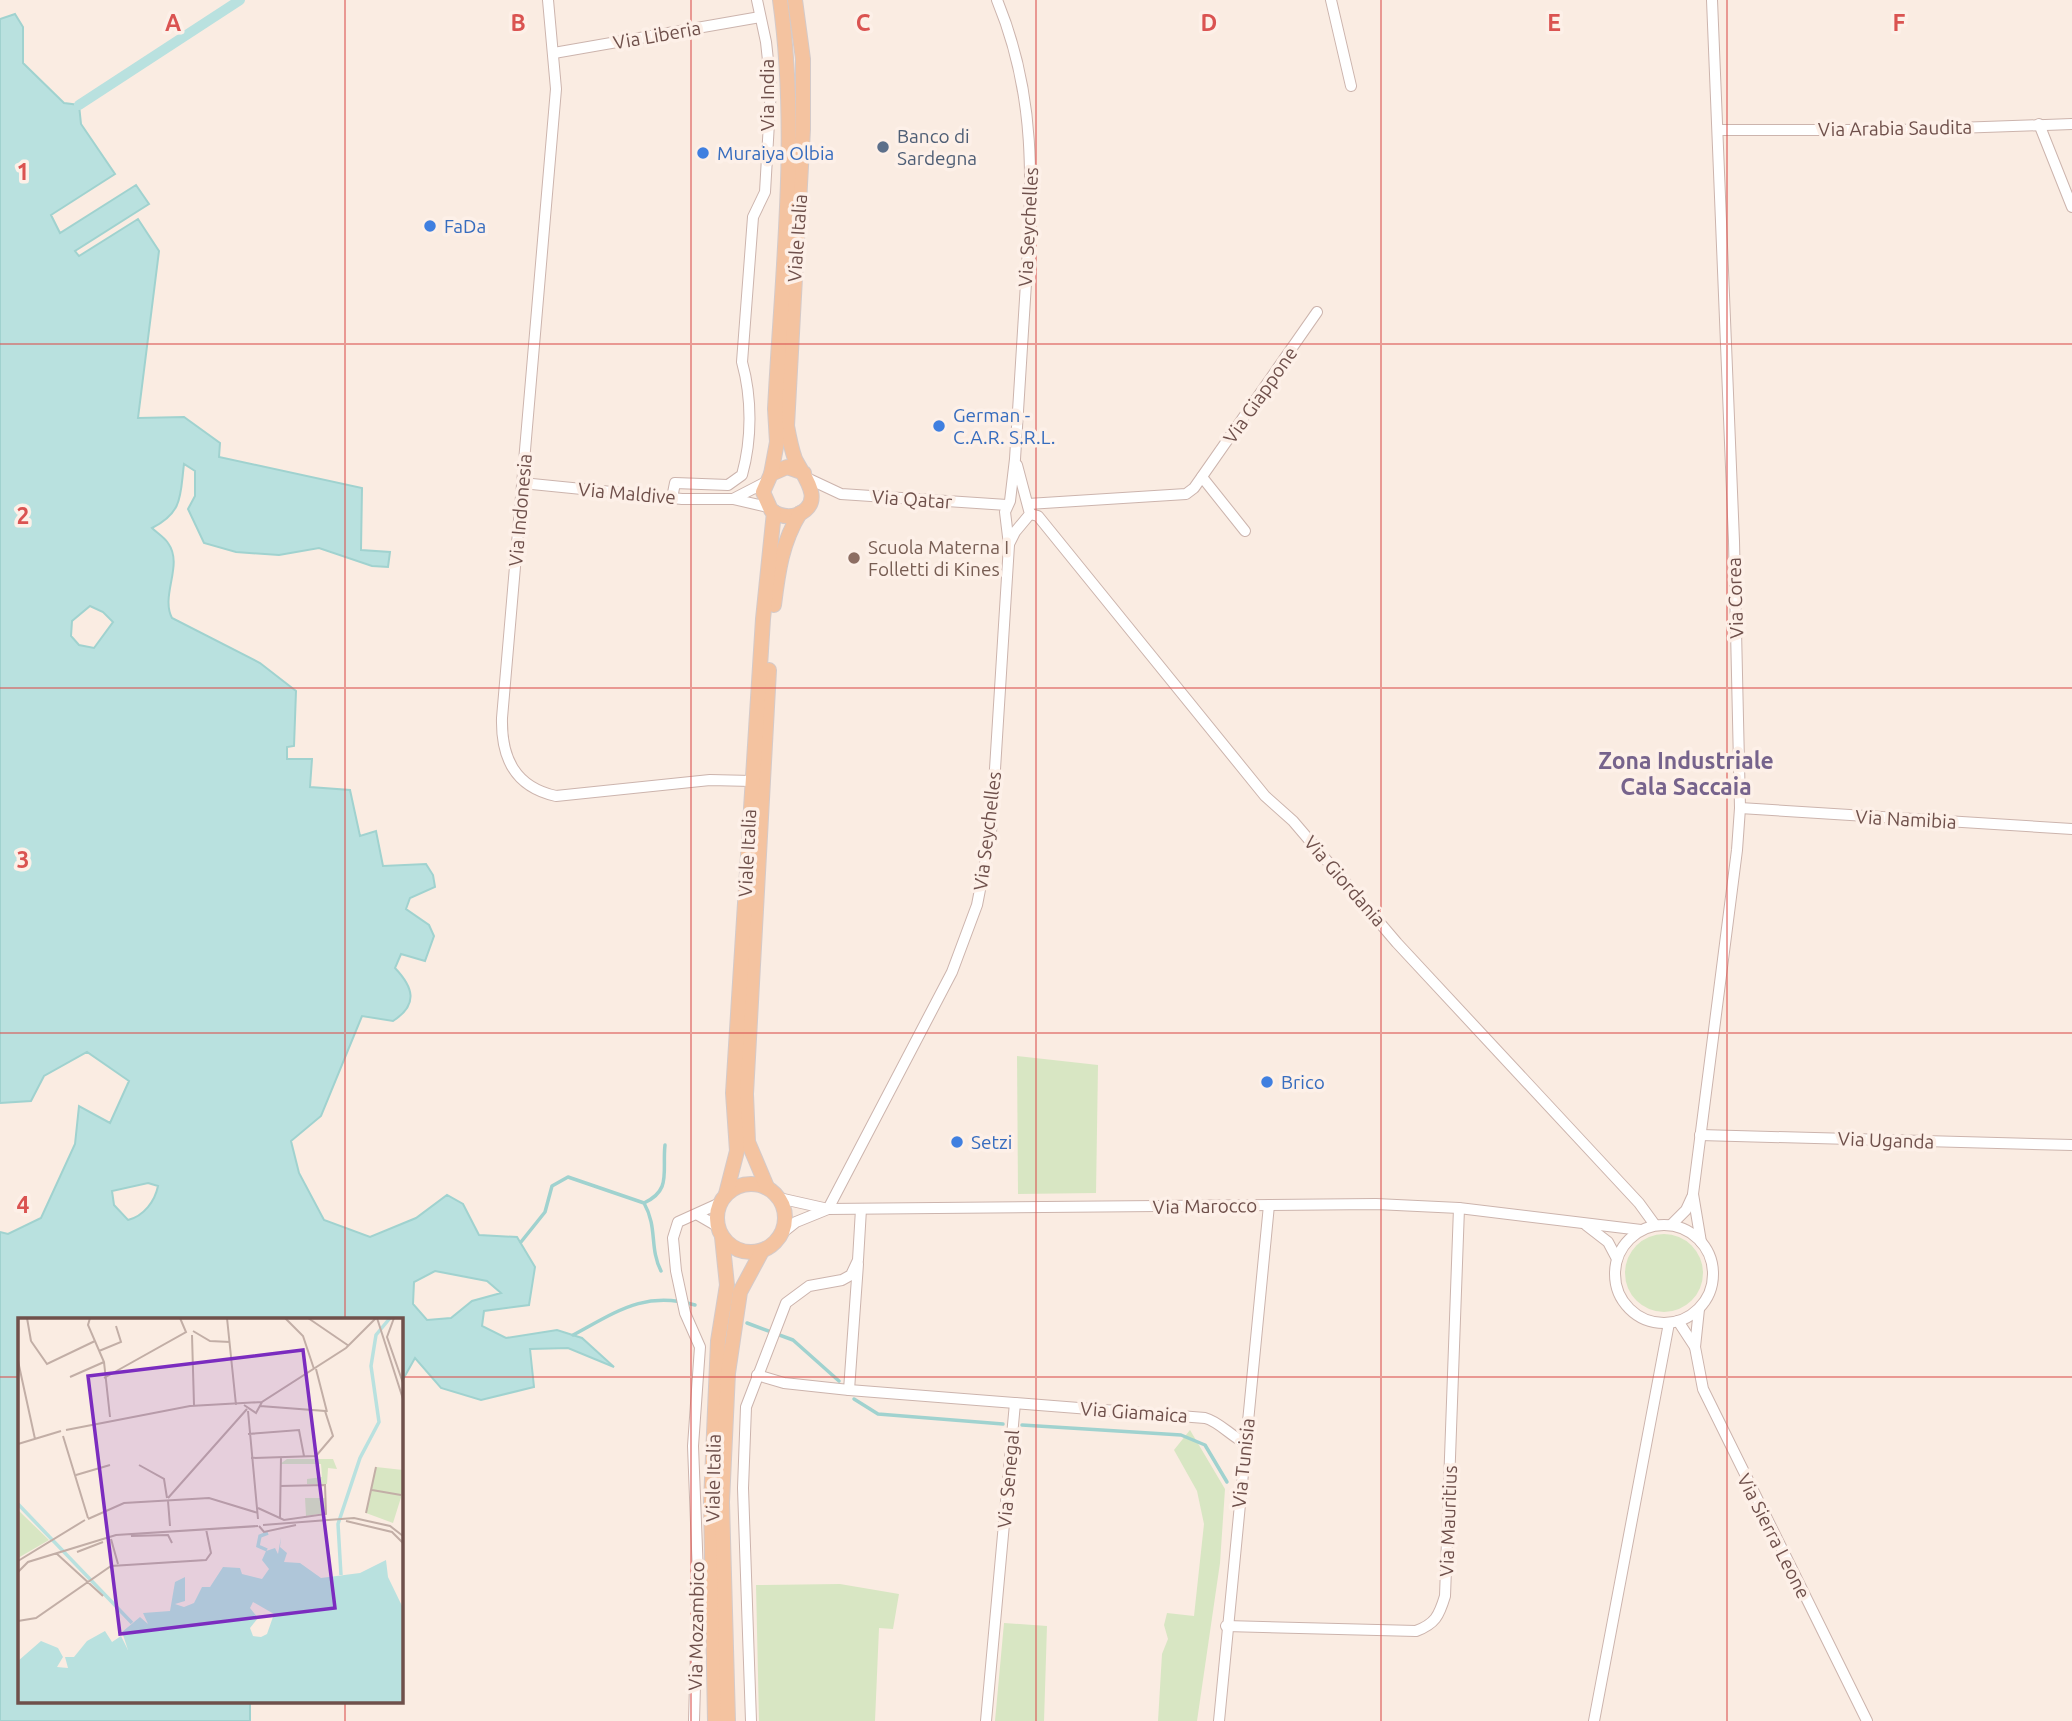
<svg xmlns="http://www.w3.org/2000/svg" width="2072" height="1721" viewBox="0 0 2072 1721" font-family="Ubuntu,sans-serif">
  <rect width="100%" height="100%" fill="#faece2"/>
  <g fill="#d8e6c3">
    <polygon points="1017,1056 1098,1065 1096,1193 1018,1194"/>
    <circle cx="1664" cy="1273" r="39"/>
    <polygon points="1190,1430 1225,1489 1220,1563 1197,1721 1158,1721 1162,1654 1168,1639 1164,1625 1167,1613 1194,1616 1204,1524 1197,1491 1174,1450"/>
    <polygon points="840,1584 899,1594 893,1629 879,1628 875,1721 759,1721 756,1585"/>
    <polygon points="1004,1623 1047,1626 1044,1721 995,1721"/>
  </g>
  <path fill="#b9e1df" stroke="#a0d2cf" stroke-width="2" fill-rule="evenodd" d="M15,14l8,13v36l41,40 15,2 2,19 34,50 -64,41 9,18 76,-48 13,19 -74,47 4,5 59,-37 21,32 -21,167 46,-1 36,26 -1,14 143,31 -1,62 29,2 -2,15 -16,-1 -53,-18 -40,7 -43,-3 -32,-9 -16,-34 7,-13v-25l-11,-7c-4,30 0,48 -32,64 5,5 12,9 16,15 16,22 -8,52 4,75l88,45 36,28 -2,55 -7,1v12h25l-2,28 40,3 10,46 16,-5 7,35 43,-2 7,11 2,12 -25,11 -4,11 23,16 5,11 -9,25 -24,-7 -6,14c18,19 24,36 -2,53l-31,-5 -41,100 -30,25 8,32 25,47 46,17 46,-19 31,-23 16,9 16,31 38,2 18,30 -6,38 -45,6 -2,15 24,12 51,-8 25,8 32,29 -46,-19 -38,1 4,38 -53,13 -40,-12 -26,-30 -14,25v-63h-382v382h231v19h-250v-489l8,2 33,-16 34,-74 4,-38 31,17 19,-42 -42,-29 -43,24 -13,25 -31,2v-1084zM90,606l13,6 10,10 -19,26 -15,-3 -8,-9 1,-15zM148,1183l10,3c-3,15 -14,30 -30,34l-14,-15 -2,-14zM435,1271l52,10 14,12 -29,8 -21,17 -24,2 -14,-16 1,-22z"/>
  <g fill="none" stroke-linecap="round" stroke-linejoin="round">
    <g stroke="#a0d2cf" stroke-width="3.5">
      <path d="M644,1203c28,-13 18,-31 21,-58"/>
      <path d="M521,1242l24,-30 7,-26 16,-9 76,26c14,25 5,44 17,68"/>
      <polyline points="747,1323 793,1340 839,1381"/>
      <path d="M573,1335c43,-23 72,-45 122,-30"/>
      <polyline points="854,1399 878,1414 1003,1424"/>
      <polyline points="1022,1425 1181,1435 1205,1445 1227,1482"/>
    </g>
    <polyline stroke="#b9e1df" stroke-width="10" points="79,105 240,0"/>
    <g stroke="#ccb4ad" stroke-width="12">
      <g id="minor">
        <path d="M548,0l8,89 -54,629c-1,40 13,69 54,78l154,-16 42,1"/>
        <polyline points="1331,0 1351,86"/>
        <polyline points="554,53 760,17"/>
        <polyline points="2039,124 2072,207"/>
        <polyline points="1718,130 1899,130 2072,124"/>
        <polyline points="1202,477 1245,531"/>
        <polyline points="809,479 841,494 1007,505"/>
        <polyline points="522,483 682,499 733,499 768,507"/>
        <path d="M672,498l3,-15 53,2 14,-10c10,-36 10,-77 0,-113l11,-145 12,-25 6,-104 -5,-46 -9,-42"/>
        <polyline points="733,499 764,483"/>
        <polyline points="1028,504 1186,494 1194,488 1317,312"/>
        <polyline points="1030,514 1038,516 1265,796 1293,821 1397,943 1639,1203 1655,1225"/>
        <polyline points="1009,544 1015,532 1030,514 1017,465"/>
        <polyline points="1740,808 2072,829"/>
        <polyline points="1700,1135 2072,1145"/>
        <polyline points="779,1198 828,1209 1376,1204 1459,1208 1641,1230"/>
        <path d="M828,1209l124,-237 25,-67 14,-72 18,-288 -4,-33 5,-11 5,-42c4,-58 7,-117 11,-176 6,-101 11,-186 -29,-283"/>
        <polyline points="698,1215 717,1226"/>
        <circle cx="1664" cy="1274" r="49"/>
        <polyline points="1586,1225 1608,1242 1617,1259"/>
        <polyline points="1671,1225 1686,1210 1692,1197"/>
        <polyline points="782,1233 796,1222 828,1209"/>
        <polyline points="1701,1242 1693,1194 1737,850 1740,808 1734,541 1712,0"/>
        <polyline points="1699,1309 1695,1347 1703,1389 1867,1721"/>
        <polyline points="1678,1321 1695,1347"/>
        <path d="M757,1375l27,8 65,7 356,28c13,3 26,18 40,25"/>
        <polyline points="849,1390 858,1264"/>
        <path d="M1226,1626l190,5c19,-7 23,-15 29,-35l14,-388"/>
        <polyline points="694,1721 698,1574 693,1446 700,1347 685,1313 676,1271 673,1238 678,1222 720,1203"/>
        <polyline points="751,1721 743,1488 746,1407 786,1303 809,1286 842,1280 851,1275 858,1260 861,1209"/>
        <polyline points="986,1721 1015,1403"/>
        <polyline points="1219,1721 1269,1205"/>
        <polyline points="1594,1721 1669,1323"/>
      </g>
    </g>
    <g stroke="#d4cac9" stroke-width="16">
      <g id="major">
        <path d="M795,0l8,59v70l-16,297c2,11 4,22 8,33 8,17 32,43 2,56 -10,3 -18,1 -26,-5l-8,-18 8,-18 16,-7 17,6"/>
        <path d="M771,474l6,-32 -2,-33c7,-136 24,-274 5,-409"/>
        <path d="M774,605c4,-33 8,-63 26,-92"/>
        <circle cx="751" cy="1218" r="34"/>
        <polyline points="767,1187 748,1142 746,1094 769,670"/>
        <polyline points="726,1194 737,1151 733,1093 763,619 774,512"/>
        <polyline points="715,1721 711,1502 718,1341 727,1285 722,1237"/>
        <polyline points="728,1721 722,1502 728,1373 740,1292 762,1251"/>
      </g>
    </g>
    <use href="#minor" stroke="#fff" stroke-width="10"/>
    <use href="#major" stroke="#f4c3a0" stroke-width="14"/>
  </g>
  <path fill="none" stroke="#da5351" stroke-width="2" stroke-opacity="0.55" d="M345,0v1320M691,0v1721M1036,0v1721M1381,0v1721M1727,0v1721M0,344h2072M0,688h2072M0,1033h2072M0,1377h19M401,1377h1671M345,1702v19"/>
  <circle fill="#5c6f8a" stroke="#fdf0e8" stroke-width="2.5" cx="883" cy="147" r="7"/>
  <g fill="#3f7fe0" stroke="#fdf0e8" stroke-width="2.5">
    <circle cx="703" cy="153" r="7"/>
    <circle cx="430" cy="226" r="7"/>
    <circle cx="939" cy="426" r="7"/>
    <circle cx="1267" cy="1082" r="7"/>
    <circle cx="957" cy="1142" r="7"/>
  </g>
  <circle fill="#8d6e63" stroke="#fdf0e8" stroke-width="2.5" cx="854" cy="558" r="7"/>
  <g text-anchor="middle" stroke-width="7" stroke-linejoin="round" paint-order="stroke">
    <g font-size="19" fill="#6f504b" stroke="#fdf0e8">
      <text transform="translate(657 35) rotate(-10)" y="7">Via Liberia</text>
      <text transform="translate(767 95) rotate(-90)" y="7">Via India</text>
      <text transform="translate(1895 128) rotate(-1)" y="7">Via Arabia Saudita</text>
      <text transform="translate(1028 227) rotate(-87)" y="7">Via Seychelles</text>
      <text transform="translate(797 238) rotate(-86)" y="7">Viale Italia</text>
      <text transform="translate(1260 395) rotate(-55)" y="7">Via Giappone</text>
      <text transform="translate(627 493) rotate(5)" y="7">Via Maldive</text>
      <text transform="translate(912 499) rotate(4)" y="7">Via Qatar</text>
      <text transform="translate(520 510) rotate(-85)" y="7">Via Indonesia</text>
      <text transform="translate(1735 598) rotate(-92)" y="7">Via Corea</text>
      <text transform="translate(1906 819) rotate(3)" y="7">Via Namibia</text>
      <text transform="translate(987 831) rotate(-83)" y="7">Via Seychelles</text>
      <text transform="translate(747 853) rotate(-87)" y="7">Viale Italia</text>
      <text transform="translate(1345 881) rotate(49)" y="7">Via Giordania</text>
      <text transform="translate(1886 1140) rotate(2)" y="7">Via Uganda</text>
      <text transform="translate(1205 1206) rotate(-1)" y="7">Via Marocco</text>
      <text transform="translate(1134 1412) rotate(4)" y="7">Via Giamaica</text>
      <text transform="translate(1243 1463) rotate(-84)" y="7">Via Tunisia</text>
      <text transform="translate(713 1478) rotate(-89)" y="7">Viale Italia</text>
      <text transform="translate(1008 1479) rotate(-85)" y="7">Via Senegal</text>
      <text transform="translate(1448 1521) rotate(-88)" y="7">Via Mauritius</text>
      <text transform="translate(1774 1536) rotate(63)" y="7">Via Sierra Leone</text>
      <text transform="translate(696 1626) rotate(-89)" y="7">Via Mozambico</text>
    </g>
    <g font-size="19" fill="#4e5e75" stroke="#fdf0e8" text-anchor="start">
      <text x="897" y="143">Banco di<tspan x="897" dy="22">Sardegna</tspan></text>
    </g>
    <g font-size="19" fill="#366cbe" stroke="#fdf0e8" text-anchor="start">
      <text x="717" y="160">Muraiya Olbia</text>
      <text x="444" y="233">FaDa</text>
      <text x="953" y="422">German -<tspan x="953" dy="22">C.A.R. S.R.L.</tspan></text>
      <text x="1281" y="1089">Brico</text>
      <text x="971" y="1149">Setzi</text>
    </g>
    <g font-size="19" fill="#785e54" stroke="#fdf0e8" text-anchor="start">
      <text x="868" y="554">Scuola Materna I<tspan x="868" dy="22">Folletti di Kines</tspan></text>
    </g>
    <g font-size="23" font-weight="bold" fill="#76638c" stroke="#fdf0e8">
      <text x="1686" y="769">Zona Industriale<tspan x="1686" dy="26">Cala Saccaia</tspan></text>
    </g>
  </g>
  <g transform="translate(18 1318)">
    <rect width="385" height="385" fill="#faece2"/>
    <path d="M269,141h46l4,10 -9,-1 -1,16h-20v-5l15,-2 -1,-13h-41zM358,149l27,3v21l-10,32 -27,-10zM287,180h20v15l-19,3zM0,192l31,30 -31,18z" fill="#d8e6c3"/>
    <path d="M263,219l-1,10 7,6 -3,9 16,1 21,15 39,-5 26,-13 2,17 15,31v95h-385v-42l23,-20 17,7 5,9 -6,10 11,1 -3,-11h9l13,-16 18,-10 7,11 9,-6 7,14 -6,-18 18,-15 8,7 -5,-11 27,-2 5,-29 10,-5v24l-10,3 9,3 10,-4 8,-16h8l13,-20 17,1 2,6 20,5 7,-10 -7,-9 4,-9 9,-3 3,6zM235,284l21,12 -7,20 -6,3 -8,-1 -3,-8 8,-10 -8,-10z" fill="#b9e1df" fill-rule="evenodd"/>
    <path fill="none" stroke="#b9e1df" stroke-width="3.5" d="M0,186l114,119M249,232l-9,-4 2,-10 8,-3M323,257l-3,-51 22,-66 19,-36 -8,-56 5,-31 14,-17"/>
    <path fill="none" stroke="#c2aea6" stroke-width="2" d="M9,0l4,23M72,0l-2,7 16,37 6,55M209,0l9,87M267,0l18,18 11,33M290,0l41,28M359,0l26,81M376,0l-7,19 16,46M175,13l17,10 20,1M174,17l2,70M13,23l16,23 48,-23M81,33l22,-9 -5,-16M0,43l17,78M298,51l11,43M52,59l34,-15M86,60l82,-46 -6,-14M226,87l12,8 6,-11 84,-54 30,-30M230,93l10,108M48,112l124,-24 72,-4M230,116l51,-4 5,26M45,118l25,82M0,126l43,-13M233,140l65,-2 17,-20 -8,-25 -65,-5M121,147l25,14 3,19M58,157l34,-10M354,172l29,5M150,180l79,-89M150,183l2,25M240,190l26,12 42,-6 -1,-29 -45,1M348,195l10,-46M70,201l36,-16 85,-5 49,15M262,201l1,-62M328,203l46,11 11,11M245,207l91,-7 36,8 13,10M241,208l5,6 32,-7M113,218l37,-1 4,8M93,221l7,25M59,234l26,-10M38,235l47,43M0,243l67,-41M0,254l10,-10 88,-27 142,-9M0,303l18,-3 75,-52 95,-6 5,-7 -5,-24"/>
    <path fill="#7b2cbf" fill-opacity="0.15" stroke="#7b2cbf" stroke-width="3.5" d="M285,32l32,258 -215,26 -32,-258z"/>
    <rect width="385" height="385" fill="none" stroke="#6f504b" stroke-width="3.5"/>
  </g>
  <g font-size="23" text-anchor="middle" font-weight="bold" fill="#da5351" stroke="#fdf0e8" stroke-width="7" stroke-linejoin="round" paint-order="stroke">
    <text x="173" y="31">A</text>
    <text x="518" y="31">B</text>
    <text x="863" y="31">C</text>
    <text x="1209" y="31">D</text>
    <text x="1554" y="31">E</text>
    <text x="1899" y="31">F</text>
    <text x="23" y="180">1</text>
    <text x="23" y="524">2</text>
    <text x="23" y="868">3</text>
    <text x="23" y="1213">4</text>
  </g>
</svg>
